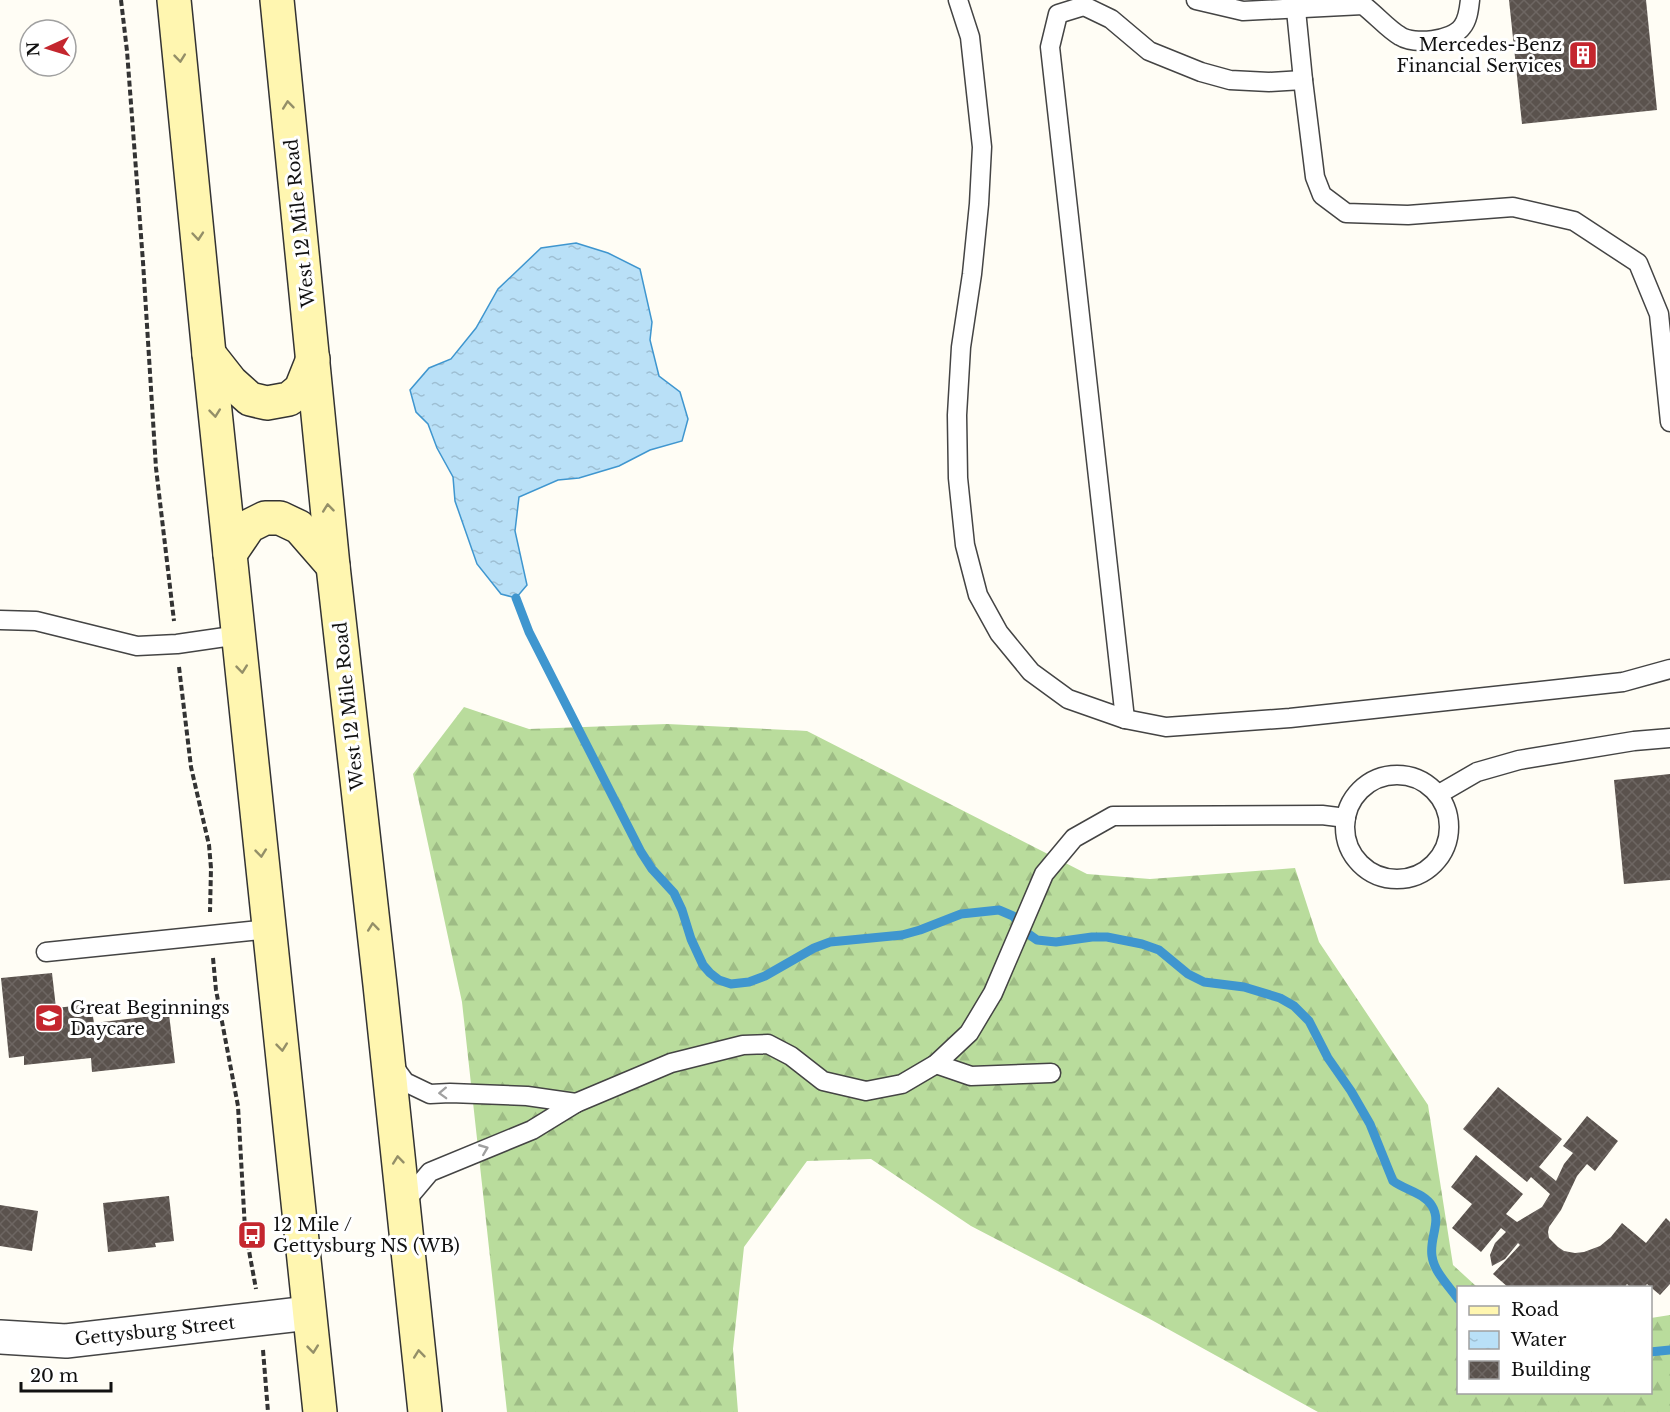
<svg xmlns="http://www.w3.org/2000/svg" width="1670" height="1412" viewBox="0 0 1670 1412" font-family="'Libre Baskerville',serif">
  <defs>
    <pattern id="forest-firs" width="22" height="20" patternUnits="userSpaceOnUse" patternTransform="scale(1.5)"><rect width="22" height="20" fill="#b9dc9c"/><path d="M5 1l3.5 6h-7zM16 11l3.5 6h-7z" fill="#9ebc85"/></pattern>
    <pattern id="water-ripples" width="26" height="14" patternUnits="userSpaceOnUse" patternTransform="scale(1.5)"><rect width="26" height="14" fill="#b9e0f7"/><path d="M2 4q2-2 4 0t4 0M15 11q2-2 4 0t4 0" fill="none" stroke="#9ebfd3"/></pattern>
    <pattern id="building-cross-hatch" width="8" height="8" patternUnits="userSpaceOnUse" patternTransform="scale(1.5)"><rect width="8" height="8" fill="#5a524d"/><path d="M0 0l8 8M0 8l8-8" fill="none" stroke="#6d6662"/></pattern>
  </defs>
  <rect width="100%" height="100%" fill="#fffdf5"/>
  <polygon fill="url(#forest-firs)" points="464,707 529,729 667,724 807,731 1087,874 1150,879 1295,868 1319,942 1428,1105 1453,1265 1477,1287 1458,1288 1458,1392 1650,1392 1651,1318 1670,1315 1670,1412 1318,1412 1148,1318 971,1226 871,1159 807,1161 744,1247 733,1349 738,1412 507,1412 462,1002 413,774"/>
  <polygon fill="url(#water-ripples)" stroke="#3f96cf" stroke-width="1.5" points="576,243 608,253 640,269 652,322 650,340 659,376 680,392 688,419 682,441 650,450 619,466 579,478 558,480 519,497 515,531 527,585 516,598 501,594 477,564 455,501 453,477 437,448 428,424 416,412 410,390 429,368 451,359 476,328 498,289 541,248"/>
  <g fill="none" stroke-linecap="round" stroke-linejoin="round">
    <g stroke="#3f96cf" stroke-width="9">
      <path d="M516,598l13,34 112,220 11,17 22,24 8,17 9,29 12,26 7,8 9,7 12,4 18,-2 16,-6 49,-28 16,-6 72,-7 18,-5 41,-16 38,-4 14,6 14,17 10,7 19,2 36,-5h15l35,7 17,6 29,24 16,8 40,5 36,11 14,8 15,15 19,37 23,33 19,33 23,57c12,9 31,12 39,25 10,16 -3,32 0,50 2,16 17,30 26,43"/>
      <polyline points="1650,1352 1670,1350"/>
    </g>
  </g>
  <g fill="url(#building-cross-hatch)">
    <polygon points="1509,0 1646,0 1657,110 1522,124"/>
    <polygon points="1670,774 1670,880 1624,884 1614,780"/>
    <polygon points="52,973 56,1008 91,1004 94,1023 169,1014 175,1063 92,1072 91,1058 24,1065 24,1056 9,1058 1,978"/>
    <polygon points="1498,1087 1562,1139 1539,1167 1556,1181 1564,1164 1573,1153 1563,1146 1587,1116 1618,1141 1595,1171 1587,1164 1577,1176 1561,1210 1549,1227 1548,1232 1549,1238 1558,1247 1564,1251 1575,1253 1584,1252 1600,1246 1611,1237 1622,1223 1646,1243 1666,1218 1670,1222 1670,1284 1660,1295 1647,1284 1644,1288 1631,1288 1627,1284 1624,1288 1606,1288 1605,1286 1604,1288 1509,1288 1493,1274 1520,1245 1518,1243 1505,1259 1492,1266 1490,1255 1495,1243 1506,1232 1501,1228 1481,1252 1452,1228 1472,1204 1451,1187 1476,1155 1523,1194 1506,1214 1517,1222 1542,1207 1550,1194 1531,1177 1527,1182 1463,1129"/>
    <polygon points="169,1196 174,1241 155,1243 156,1247 108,1252 103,1203"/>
    <polygon points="0,1205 38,1211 32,1251 0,1246"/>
  </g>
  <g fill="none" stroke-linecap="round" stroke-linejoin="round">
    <g stroke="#444" stroke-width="21">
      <g id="lane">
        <polyline points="958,0 970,37 982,147 979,204 972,274 961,347 957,415 958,478 965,545 978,595 999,633 1031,672 1068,699 1125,719 1166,727 1290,718 1623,682 1670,669"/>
        <path d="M1196,0l47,11 120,-6c12,9 26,25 37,31 14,9 52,5 62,-9 6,-7 7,-18 8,-27"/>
        <polyline points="1295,0 1303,80 1315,177 1322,195 1346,213 1408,215 1513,207 1574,221 1638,263 1659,314 1670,422"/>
        <polyline points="0,620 36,621 137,646 177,644 239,635"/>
        <polyline points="1125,719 1050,47 1058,14 1084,6 1111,19 1149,51 1201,72 1230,80 1269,82 1303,80"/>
        <circle cx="1397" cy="827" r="52"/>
        <polyline points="1439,794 1477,772 1519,760 1634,741 1670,738"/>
        <polyline points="46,952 269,929"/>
        <polyline points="392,1064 405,1082 430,1094 450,1093 527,1096 576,1103 532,1130 430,1172 403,1204"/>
        <polyline points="936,1064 971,1076 1051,1073"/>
        <polyline points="576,1103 671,1063 743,1045 768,1044 791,1056 823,1081 866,1091 902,1084 936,1064 969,1033 993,993 1044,874 1074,838 1113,816 1322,815 1346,818"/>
      </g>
    </g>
    <g stroke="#444" stroke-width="36">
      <polyline id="street" points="0,1337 66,1341 309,1313"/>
    </g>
    <g stroke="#333" stroke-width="36">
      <g id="secondary">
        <polyline points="174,0 209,354 320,1412"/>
        <polyline points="277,0 333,566 380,985 425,1412"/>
        <polyline points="209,354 231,382 250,399 267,403 289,399 301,389 313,359"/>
        <polyline points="230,554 249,526 265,518 280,518 299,527 333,566"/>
      </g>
    </g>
    <g stroke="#333" stroke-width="4" stroke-dasharray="6 3" stroke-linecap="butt">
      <polyline points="121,0 127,51 143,262 156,468 174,621"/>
      <polyline points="179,667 191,767 209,845 211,868 210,912"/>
      <polyline points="213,958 216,990 238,1106 245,1229 256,1289"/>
      <polyline points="263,1350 268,1412"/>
    </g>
    <use href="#lane" stroke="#fff" stroke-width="18"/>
    <use href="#street" stroke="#fff" stroke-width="33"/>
    <use href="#secondary" stroke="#fff6b0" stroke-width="33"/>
  </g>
  <defs><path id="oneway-chevron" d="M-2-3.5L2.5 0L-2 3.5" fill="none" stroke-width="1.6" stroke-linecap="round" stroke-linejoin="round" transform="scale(1.5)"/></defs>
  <g stroke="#948f68">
    <use href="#oneway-chevron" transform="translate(180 58) rotate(84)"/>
    <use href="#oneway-chevron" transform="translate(288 105) rotate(-96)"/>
    <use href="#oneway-chevron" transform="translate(198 236) rotate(85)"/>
    <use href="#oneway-chevron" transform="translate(215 413) rotate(84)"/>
    <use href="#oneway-chevron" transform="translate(328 508) rotate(-96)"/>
    <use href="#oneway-chevron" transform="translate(242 669) rotate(84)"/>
    <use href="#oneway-chevron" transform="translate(261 853) rotate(84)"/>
    <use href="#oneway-chevron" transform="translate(373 927) rotate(-96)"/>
    <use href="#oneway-chevron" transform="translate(282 1047) rotate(84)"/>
    <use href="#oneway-chevron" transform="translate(398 1160) rotate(-96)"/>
    <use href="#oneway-chevron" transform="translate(313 1349) rotate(84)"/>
    <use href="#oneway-chevron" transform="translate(419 1354) rotate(-96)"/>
  </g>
  <g stroke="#a0a0a0">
    <use href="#oneway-chevron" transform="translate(443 1093) rotate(178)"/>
    <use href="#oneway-chevron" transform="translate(484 1149) rotate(-22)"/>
  </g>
  <defs>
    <g id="building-square" transform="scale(1.5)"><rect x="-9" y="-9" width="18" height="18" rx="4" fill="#c4262e" stroke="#fff"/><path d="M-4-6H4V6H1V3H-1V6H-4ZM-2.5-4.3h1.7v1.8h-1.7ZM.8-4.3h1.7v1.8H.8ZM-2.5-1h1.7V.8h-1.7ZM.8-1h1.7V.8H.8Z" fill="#fff"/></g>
    <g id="school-square" transform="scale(1.5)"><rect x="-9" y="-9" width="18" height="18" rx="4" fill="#c4262e" stroke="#fff"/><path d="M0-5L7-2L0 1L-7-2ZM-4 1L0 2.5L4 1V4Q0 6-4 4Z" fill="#fff"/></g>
    <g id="bus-square" transform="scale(1.5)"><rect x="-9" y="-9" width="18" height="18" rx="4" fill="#c4262e" stroke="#fff"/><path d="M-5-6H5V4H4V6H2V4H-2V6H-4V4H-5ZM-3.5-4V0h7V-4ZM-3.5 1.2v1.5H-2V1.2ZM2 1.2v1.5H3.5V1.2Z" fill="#fff"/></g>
  </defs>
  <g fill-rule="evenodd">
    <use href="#building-square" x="1583" y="55"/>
    <use href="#school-square" x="49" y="1018"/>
    <use href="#bus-square" x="252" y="1235"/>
  </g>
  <g text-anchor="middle" stroke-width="6" stroke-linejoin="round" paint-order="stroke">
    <g font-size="18" fill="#111" stroke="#fff" text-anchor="start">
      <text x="1562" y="51" text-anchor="end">Mercedes-Benz<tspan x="1562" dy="21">Financial Services</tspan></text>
      <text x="70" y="1014">Great Beginnings<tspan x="70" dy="21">Daycare</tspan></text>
      <text x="273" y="1231">12 Mile /<tspan x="273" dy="21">Gettysburg NS (WB)</tspan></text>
    </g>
    <g font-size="18" fill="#111" stroke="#fff">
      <text transform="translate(300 223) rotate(-96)" y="6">West 12 Mile Road</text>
      <text transform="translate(349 706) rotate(-96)" y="6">West 12 Mile Road</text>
      <text transform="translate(155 1331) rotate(-6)" y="6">Gettysburg Street</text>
    </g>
  </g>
  <rect x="1457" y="1286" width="195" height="108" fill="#ffffff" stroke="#a0a0a0" stroke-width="1.5"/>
  <rect x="1469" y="1306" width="30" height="9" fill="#fff6b0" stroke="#a0a0a0" stroke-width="1.5"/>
  <text x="1511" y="1316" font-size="18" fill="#111111">Road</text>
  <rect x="1469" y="1331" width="30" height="18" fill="url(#water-ripples)" stroke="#a0a0a0" stroke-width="1.5"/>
  <text x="1511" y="1346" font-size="18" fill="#111111">Water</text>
  <rect x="1469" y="1361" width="30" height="18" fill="url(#building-cross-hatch)" stroke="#a0a0a0" stroke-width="1.5"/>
  <text x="1511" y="1376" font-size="18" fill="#111111">Building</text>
  <g transform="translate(48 48) rotate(266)"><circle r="28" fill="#ffffff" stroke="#a0a0a0" stroke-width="1.5"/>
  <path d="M0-4.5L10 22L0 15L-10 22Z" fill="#c4262e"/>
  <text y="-9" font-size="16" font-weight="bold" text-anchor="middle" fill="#111111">N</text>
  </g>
  <path d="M21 1382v9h90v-9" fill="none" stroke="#111111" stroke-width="3"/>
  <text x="30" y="1382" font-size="18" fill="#111111" stroke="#ffffff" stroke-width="4.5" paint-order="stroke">20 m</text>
</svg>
